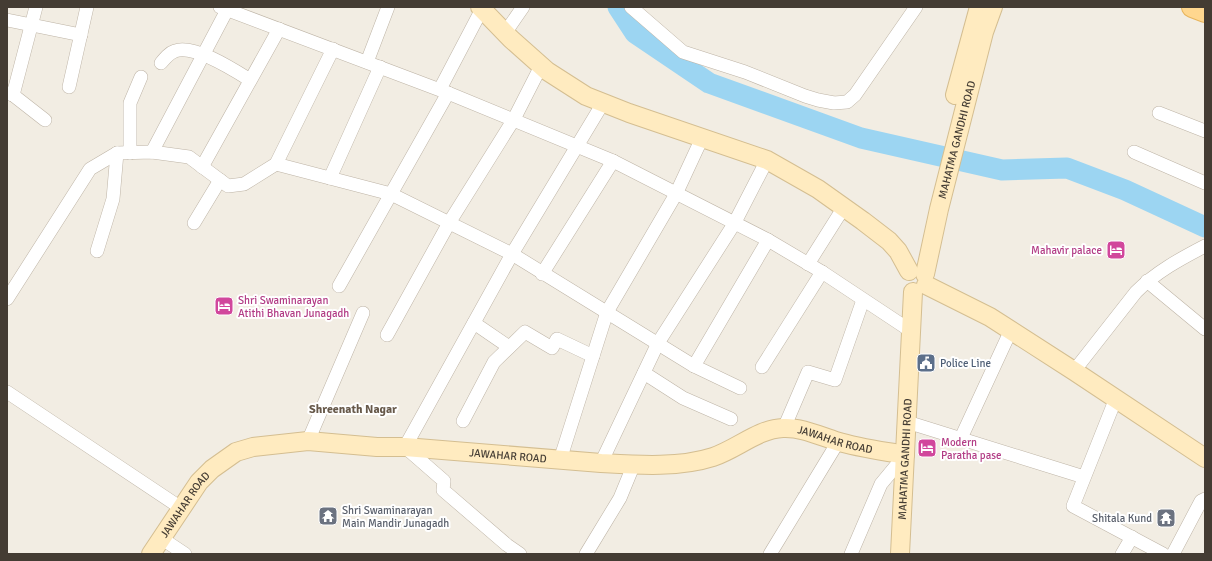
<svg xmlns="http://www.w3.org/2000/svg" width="1212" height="561" viewBox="0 0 1212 561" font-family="Signika,sans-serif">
  <rect width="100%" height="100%" fill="#f2ede3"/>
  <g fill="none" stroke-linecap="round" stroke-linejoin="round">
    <polyline stroke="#9cd5f2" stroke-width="21" points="618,7 635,33 709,83 861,138 1002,170 1067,168 1125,190 1205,227"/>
    <g stroke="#beb4a6" stroke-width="14">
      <g id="street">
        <polyline points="220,7 448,93 613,161 768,240 822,272 911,331"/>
        <polyline points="631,7 683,52 745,72 805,96 818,100 834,103 847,102 855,95 916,7"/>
        <polyline points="7,20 81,35"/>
        <polyline points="505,33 523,7"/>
        <polyline points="367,62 388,7"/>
        <path d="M161,63c4,-5 8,-10 14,-12 19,-7 59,19 75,29"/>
        <polyline points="69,87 87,7"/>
        <polyline points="440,89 482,9"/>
        <polyline points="7,93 13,95 45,120"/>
        <polyline points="13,95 36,7"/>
        <polyline points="1159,113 1205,131"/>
        <polyline points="152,152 227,10"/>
        <polyline points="1134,152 1205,183"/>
        <polyline points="130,153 130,103 141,77"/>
        <polyline points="276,164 333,49"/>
        <polyline points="202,167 279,29"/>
        <polyline points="330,178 380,67"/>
        <polyline points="194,223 220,180"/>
        <polyline points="97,251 113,199 117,153"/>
        <polyline points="808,264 844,207"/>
        <polyline points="542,274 613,161"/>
        <polyline points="1147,281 1205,329"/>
        <polyline points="339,286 448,93"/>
        <polyline points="7,299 90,169 117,153 152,152 189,157 228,186 244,184 276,164 391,194 512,254 694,366 740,388"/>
        <polyline points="474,323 509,347"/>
        <polyline points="387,335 449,223 514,119 541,66"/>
        <polyline points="694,366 768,240"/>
        <polyline points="762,367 822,272"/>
        <path d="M1074,371l62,-79c20,-20 44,-33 69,-46"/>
        <polyline points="644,373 683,398 731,419"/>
        <polyline points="7,392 181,508"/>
        <polyline points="1116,398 1073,506 1163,554"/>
        <polyline points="463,421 494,362 525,332 552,348 557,339 593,356"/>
        <polyline points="907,422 1084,477"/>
        <polyline points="784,428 808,372 835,380 863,300"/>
        <polyline points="961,438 1011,330"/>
        <polyline points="308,441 363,313"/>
        <polyline points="560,460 607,312 676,194 702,138"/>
        <polyline points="601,463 658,343 734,224 767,160"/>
        <polyline points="161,538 185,554"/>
        <polyline points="520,554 507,545 443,490 444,481 405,447 512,254 603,103"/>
        <polyline points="586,554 620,498 634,464"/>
        <polyline points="770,554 838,442"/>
        <polyline points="851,554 881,484 905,455"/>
        <polyline points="1122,554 1132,537"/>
        <polyline points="1173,554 1201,501 1205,499"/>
      </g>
    </g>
    <g stroke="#d4be91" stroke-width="20">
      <g id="secondary">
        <polyline points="480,7 511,39 547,71 586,96 629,113 767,160 818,189 863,221 889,241 898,251 909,271"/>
        <polyline points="955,95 979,7"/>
        <path id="s1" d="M925,274l14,-65 45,-177 9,-25"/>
        <polyline points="926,285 990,317 1074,371 1205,458"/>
        <path id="s2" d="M151,554l48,-72 13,-13 24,-17 17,-5 55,-6 69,6h28l196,16c36,2 78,5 112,-6 24,-8 45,-28 70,-29 18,-1 37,8 53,13 23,7 47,10 69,14"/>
        <path id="s3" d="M900,554l13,-262"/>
      </g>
    </g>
    <g stroke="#e7b45c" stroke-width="22">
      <polyline id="primary" points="1192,7 1205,12"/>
    </g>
    <use href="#street" stroke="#fff" stroke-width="13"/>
    <use href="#secondary" stroke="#ffebc0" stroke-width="18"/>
    <use href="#primary" stroke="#ffd78f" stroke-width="20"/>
  </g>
  <defs>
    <g id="hotel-square" transform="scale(1)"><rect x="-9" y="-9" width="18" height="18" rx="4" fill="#d1479c" stroke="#fff"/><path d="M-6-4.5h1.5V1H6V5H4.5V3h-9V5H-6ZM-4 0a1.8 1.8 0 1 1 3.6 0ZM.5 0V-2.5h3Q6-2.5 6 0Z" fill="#fff"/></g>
    <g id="civic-square" transform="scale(1)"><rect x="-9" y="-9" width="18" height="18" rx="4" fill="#5c6f8a" stroke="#fff"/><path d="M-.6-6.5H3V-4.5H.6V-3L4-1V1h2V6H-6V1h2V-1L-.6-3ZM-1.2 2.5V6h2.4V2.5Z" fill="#fff"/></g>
    <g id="temple-square" transform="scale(1)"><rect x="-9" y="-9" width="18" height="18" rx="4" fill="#6b7280" stroke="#fff"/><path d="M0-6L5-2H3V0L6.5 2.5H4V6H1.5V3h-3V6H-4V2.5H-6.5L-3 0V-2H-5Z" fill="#fff"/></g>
  </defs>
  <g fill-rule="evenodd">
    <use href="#hotel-square" x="1116" y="250"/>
    <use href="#hotel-square" x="224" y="306"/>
    <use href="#civic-square" x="926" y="363"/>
    <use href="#hotel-square" x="927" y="448"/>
    <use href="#temple-square" x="328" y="516"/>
    <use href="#temple-square" x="1166" y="518"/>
  </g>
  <g text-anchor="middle" stroke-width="4" stroke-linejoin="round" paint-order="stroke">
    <g font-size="11" fill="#443c33" stroke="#fff">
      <text dy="4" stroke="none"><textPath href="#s1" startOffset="138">MAHATMA GANDHI ROAD</textPath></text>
      <text dy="4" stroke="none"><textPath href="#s2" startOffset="744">JAWAHAR ROAD</textPath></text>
      <text dy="4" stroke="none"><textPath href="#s2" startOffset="408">JAWAHAR ROAD</textPath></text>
      <text dy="4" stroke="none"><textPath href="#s3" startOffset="95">MAHATMA GANDHI ROAD</textPath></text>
      <text dy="4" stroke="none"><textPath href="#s2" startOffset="60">JAWAHAR ROAD</textPath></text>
    </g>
    <g font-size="11" fill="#b23c85" stroke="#fff" text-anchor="start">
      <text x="1102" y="254" text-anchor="end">Mahavir palace</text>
      <text x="238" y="304">Shri Swaminarayan<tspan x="238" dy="13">Atithi Bhavan Junagadh</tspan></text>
      <text x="941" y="446">Modern<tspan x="941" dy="13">Paratha pase</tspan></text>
    </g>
    <g font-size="11" fill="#4e5e75" stroke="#fff" text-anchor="start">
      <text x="940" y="367">Police Line</text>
    </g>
    <g font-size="11" fill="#5b616d" stroke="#fff" text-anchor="start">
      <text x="342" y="514">Shri Swaminarayan<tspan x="342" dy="13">Main Mandir Junagadh</tspan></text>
      <text x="1152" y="522" text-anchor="end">Shitala Kund</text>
    </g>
    <g font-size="12" font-weight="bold" fill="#67594a" stroke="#fff">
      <text x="353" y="413">Shreenath Nagar</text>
    </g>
  </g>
  <rect width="1212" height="561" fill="none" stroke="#443c33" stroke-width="16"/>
</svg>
